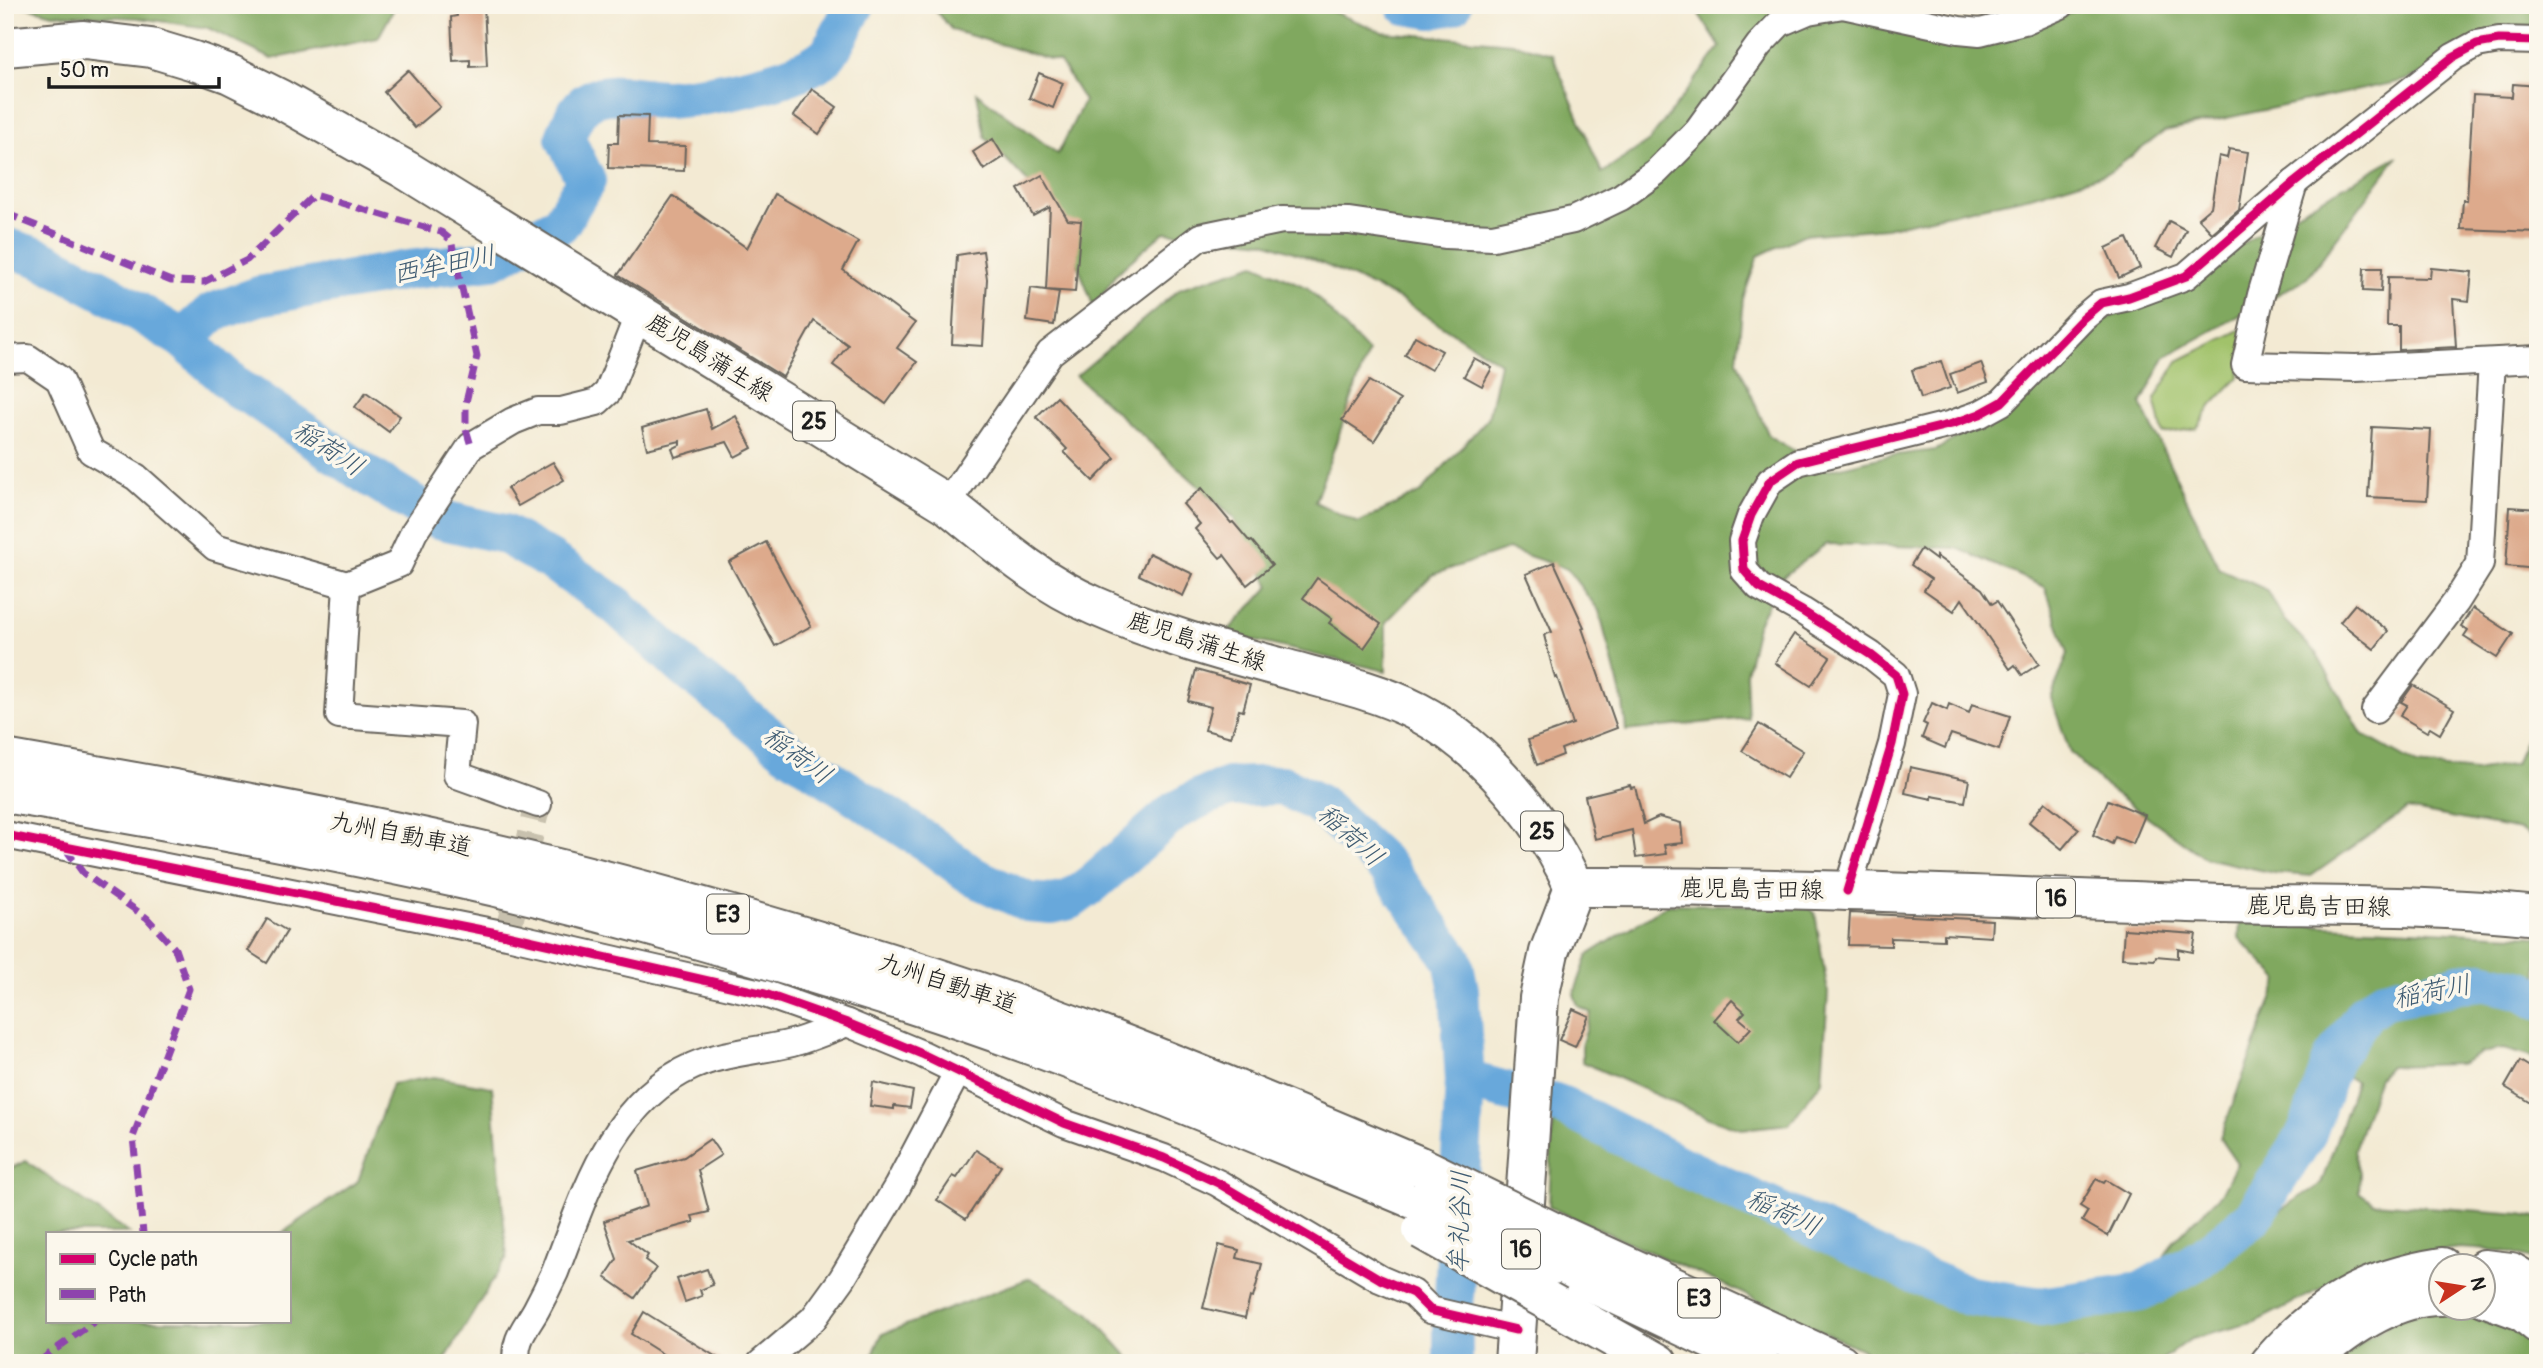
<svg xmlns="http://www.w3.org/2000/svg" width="2543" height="1368" viewBox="0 0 2543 1368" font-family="Pangolin,'Klee One',sans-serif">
  <rect width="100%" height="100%" fill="#fbf7ec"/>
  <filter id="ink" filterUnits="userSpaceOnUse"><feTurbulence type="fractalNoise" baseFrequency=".0143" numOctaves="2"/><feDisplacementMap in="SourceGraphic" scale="14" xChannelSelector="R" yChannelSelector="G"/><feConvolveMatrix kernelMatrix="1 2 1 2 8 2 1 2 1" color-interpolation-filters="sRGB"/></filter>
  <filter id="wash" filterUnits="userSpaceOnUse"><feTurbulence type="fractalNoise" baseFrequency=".00686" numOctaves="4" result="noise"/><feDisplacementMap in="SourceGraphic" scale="28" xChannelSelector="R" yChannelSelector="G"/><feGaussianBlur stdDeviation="1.57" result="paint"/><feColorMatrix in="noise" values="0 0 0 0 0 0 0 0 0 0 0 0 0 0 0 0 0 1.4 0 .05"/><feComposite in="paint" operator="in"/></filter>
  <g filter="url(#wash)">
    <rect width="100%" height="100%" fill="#f3ead3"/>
    <polygon fill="#a1c26b" stroke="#5e6f44" stroke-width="2" points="2244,328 2239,377 2212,405 2197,428 2163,434 2155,399 2178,361"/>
    <g fill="#80a85f" stroke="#4e623e" stroke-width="2">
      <polygon points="19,5 396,5 378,38 272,59 208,28 138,18 53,14"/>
      <polygon points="936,5 1316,5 1383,32 1512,43 1552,54 1602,173 1649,141 1720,47 1693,5 1841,5 1950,34 2052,22 2086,5 2538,5 2538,33 2402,81 2165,131 2110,172 2031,196 1886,228 1803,235 1758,256 1743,299 1737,361 1769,436 1828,470 1887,456 1936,450 2032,392 2079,335 2398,156 2307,278 2165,357 2141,404 2220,569 2267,590 2284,620 2316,653 2362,734 2417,765 2475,771 2515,764 2538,712 2538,841 2520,830 2407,809 2311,876 2274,873 2205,858 2106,787 2070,752 2051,698 2068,653 2045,587 1957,548 1826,544 1780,579 1757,626 1746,673 1748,718 1626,731 1623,703 1599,611 1567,569 1508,549 1432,575 1386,622 1386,671 1225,634 1270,586 1233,517 1076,376 1181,288 1255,264 1308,288 1368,352 1315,502 1358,523 1421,492 1488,418 1500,363 1398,298 1310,258 1265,242 1164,232 1116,274 1094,308 1059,215 985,137 977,93 1058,154 1084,101 1060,62 952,30 933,8"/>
      <polygon points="1910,5 2032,5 1993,15 1950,15"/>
      <polygon points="1668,904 1806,906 1815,913 1828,993 1822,1081 1789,1124 1741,1129 1706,1117 1582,1062 1582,1043 1591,1013 1578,1006 1574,994 1588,955"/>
      <path d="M2240,922l298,14v123l-35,-10 -22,4 -21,11 -71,2 -10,11 -25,73 6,23 -1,19 15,11 148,11 16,3v44l-34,-10 -44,-3 -47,6 -52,15 -106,53 -64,17 -34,24h-267l-161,-76 -180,-80 3,-74 3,-15 13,2 55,32 101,48 228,104 66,12 65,-1 38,-7 53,-19 118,-87 29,-18 35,-102 -31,-19c-6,26 -10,55 -18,80 -17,48 -91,99 -134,124l-13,-4 14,-22 47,-47 16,-31 -17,-25 59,-158 -40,-42z"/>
      <polygon points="434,1077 492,1087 507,1257 443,1363 5,1363 5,1171 26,1161 129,1233 47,1233 47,1321 289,1321 289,1233 282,1233 358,1181 392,1084"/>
      <polygon points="1030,1278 1088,1312 1134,1363 869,1363 882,1334"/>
      <path d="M2478,1311c14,5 54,21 59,35 2,4 1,12 1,17h-197c15,-19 53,-46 77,-50 19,-3 40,-1 60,-2z"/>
    </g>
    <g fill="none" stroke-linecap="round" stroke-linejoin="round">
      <g stroke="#68a8db" stroke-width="40">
        <polyline points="1406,5 1431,9 1452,5"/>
        <polyline points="5,247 40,258 107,293 183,339 241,391 252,396 362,472 438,519 504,534 550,560 616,605 686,669 786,750 928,843 974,877 1028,902 1052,904 1070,900 1092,884 1175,811 1202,797 1229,787 1282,785 1319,804 1388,868 1453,960 1459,990 1465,1080 1453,1316 1453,1363"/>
        <path d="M183,339l29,-26 47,-17 149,-26 84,-10 68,-36 26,-43 -21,-43c5,-13 10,-28 22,-36 23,-15 55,-2 80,-3 38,-2 130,-17 159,-43 6,-5 22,-40 29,-51"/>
        <polyline points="1465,1080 1563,1106 1683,1167 1910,1272 1969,1296 2041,1307 2141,1292 2203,1257 2253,1217 2307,1133 2333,1059 2366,1012 2384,999 2441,989 2458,983 2482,981 2523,990 2538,999"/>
      </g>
    </g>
    <g id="blocks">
      <g fill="#ddaa8c">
        <polygon points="456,5 484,5 487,66 470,67 470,60 453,61 451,17 457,16"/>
        <polygon points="408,70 440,107 415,128 384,92"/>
        <polygon points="1039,73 1063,83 1053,108 1029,98"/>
        <polygon points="2513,84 2538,86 2538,232 2461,229 2463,200 2467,201 2473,95 2512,97"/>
        <polygon points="812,89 837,107 819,134 794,116"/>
        <polygon points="619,115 648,116 647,145 685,146 684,171 608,168 609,143 618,143"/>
        <polygon points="993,139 1004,157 984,170 973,152"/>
        <polygon points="2229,149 2248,152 2239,210 2212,233 2198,218 2211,207 2219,156 2227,158"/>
        <polygon points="1042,175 1068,220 1081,221 1075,292 1046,290 1059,292 1054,325 1027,321 1031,288 1046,290 1050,207 1033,216 1018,189"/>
        <polygon points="775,194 858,242 843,270 915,323 897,348 917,362 886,404 833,365 848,345 814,321 783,377 618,275 673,196 747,248"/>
        <polygon points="2169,221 2186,230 2173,257 2155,248"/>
        <polygon points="2127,238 2140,268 2119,278 2106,248"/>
        <polygon points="983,251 987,279 983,346 952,344 957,255"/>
        <polygon points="2364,268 2382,268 2381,292 2363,291"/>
        <polygon points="2431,268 2472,272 2469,301 2453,299 2456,347 2399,350 2399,326 2387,326 2388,277 2430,278"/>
        <polygon points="1415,336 1442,351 1431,370 1405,355"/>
        <polygon points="1474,358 1492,368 1482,386 1464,376"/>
        <polygon points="1941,361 1950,388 1921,398 1912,370"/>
        <polygon points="1981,363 1988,382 1957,393 1950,374"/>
        <polygon points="1369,381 1400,400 1374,441 1342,420"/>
        <polygon points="366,392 400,416 389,432 355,407"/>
        <polygon points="1057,397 1115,458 1093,481 1064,452 1067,449 1036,417"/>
        <polygon points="706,409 712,429 736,416 752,448 735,457 727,442 675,457 672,449 680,445 680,441 647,449 642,428"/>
        <polygon points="2372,427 2431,430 2427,500 2368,497"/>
        <polygon points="553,462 564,480 518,506 507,488"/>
        <polygon points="1202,488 1231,523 1233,522 1250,542 1252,541 1272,565 1247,585 1224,555 1220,558 1195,529 1200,524 1183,504"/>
        <polygon points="2510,507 2538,509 2538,569 2506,566"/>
        <polygon points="766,542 811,626 775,646 729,562"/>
        <polygon points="1921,549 1936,560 1936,556 1982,589 1992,604 1997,601 2039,664 2022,675 2015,665 2010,669 1962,599 1954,611 1924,590 1931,579 1911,565"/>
        <polygon points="1149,553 1193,574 1183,596 1139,575"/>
        <polygon points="1554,562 1584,627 1582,628 1617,728 1561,749 1563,755 1537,765 1528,740 1573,724 1557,677 1555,678 1544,635 1552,632 1526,574"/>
        <polygon points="1317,578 1381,624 1364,648 1329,623 1332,619 1303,598"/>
        <polygon points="2355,604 2388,631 2374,649 2340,622"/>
        <polygon points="2473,608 2513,634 2497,658 2464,637 2468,631 2461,626"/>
        <polygon points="1794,634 1830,657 1811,686 1775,663"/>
        <polygon points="1196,670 1250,685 1243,711 1239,710 1231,737 1205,730 1211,707 1188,701"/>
        <polygon points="2413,685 2454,709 2440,734 2430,728 2427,732 2400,716 2407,705 2401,702"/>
        <polygon points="1932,703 1947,710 1949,704 1969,713 1972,704 2010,716 1999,750 1951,734 1945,748 1922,738 1927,725 1923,723"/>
        <polygon points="1759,724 1803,751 1786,778 1742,751"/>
        <polygon points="1910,767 1969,780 1965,802 1932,796 1932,799 1905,793"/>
        <polygon points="1630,785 1631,788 1635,787 1644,824 1659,817 1681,823 1683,843 1664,845 1666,854 1636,858 1632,830 1595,839 1585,796"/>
        <polygon points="2108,800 2145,815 2133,844 2115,837 2112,844 2093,835"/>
        <polygon points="2045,802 2079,829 2062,849 2029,822"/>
        <polygon points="1850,913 1992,920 1991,937 1944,934 1944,940 1891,938 1891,946 1848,945"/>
        <polygon points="267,919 287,931 267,963 248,951"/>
        <polygon points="2124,929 2196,934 2193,952 2178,949 2178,958 2156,956 2155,960 2122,958"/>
        <polygon points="1732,1000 1745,1012 1739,1018 1751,1028 1738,1042 1714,1020"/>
        <polygon points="1573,1009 1589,1016 1575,1047 1559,1040"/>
        <polygon points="2520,1061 2538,1072 2538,1107 2505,1087"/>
        <polygon points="873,1082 913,1091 910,1108 894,1106 894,1109 870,1106"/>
        <polygon points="710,1139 721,1155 698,1170 709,1212 692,1216 694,1222 628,1240 648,1255 645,1260 656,1268 635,1298 605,1277 617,1259 604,1221 647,1206 637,1171 684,1157"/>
        <polygon points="976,1150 1001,1166 966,1219 937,1200 953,1176 957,1178"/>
        <polygon points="2096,1179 2104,1183 2106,1180 2129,1194 2108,1236 2082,1221 2088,1211 2080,1206"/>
        <polygon points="1219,1245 1239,1250 1237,1258 1262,1264 1253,1298 1250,1297 1245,1318 1203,1308"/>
        <polygon points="707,1269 713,1285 700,1290 702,1296 685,1302 677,1279"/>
        <polygon points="644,1312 726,1363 677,1363 631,1334"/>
      </g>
    </g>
  </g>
  <g filter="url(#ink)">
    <use href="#blocks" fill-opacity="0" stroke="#67645c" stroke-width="2"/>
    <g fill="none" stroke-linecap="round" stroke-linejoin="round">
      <polyline stroke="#c8c1ae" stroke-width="26" stroke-dasharray="26 13" stroke-linecap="butt" points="507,935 538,804"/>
      <g stroke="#67645c" stroke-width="30">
        <g id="street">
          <polyline points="1843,5 1959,30 1980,32 2024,21 2061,5"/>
          <polyline points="2294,183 2261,295 2245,365 2356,368 2538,359"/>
          <polyline points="5,359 28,358 59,379 91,451 136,477 215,547 347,585 399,564 414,532 471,446 513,421 538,411 561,411 597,402 608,392 639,313"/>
          <polyline points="947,504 1050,353 1200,237 1282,220 1349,221 1445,235 1493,237 1573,220 1621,197 1656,172 1697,131 1759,45 1780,23 1808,11 1843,5"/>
          <polyline points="347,585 339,715 462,724 457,775 538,804"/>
          <polyline points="2375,710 2456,602 2480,564 2492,362"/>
          <polyline points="5,835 507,935 765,994 847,1023 922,1054 1064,1123 1164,1158 1218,1183 1380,1279 1413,1293 1430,1310 1516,1330"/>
          <polyline points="1847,891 1892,744 1902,694 1896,675 1871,655 1802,611 1759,587 1744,570 1742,541 1751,515 1770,481 1798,462 1952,424 1980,414 2002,402 2083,318 2101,303 2129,297 2186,276 2294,183 2453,57 2477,44 2499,40 2538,41"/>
          <path d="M517,1363c-4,-23 9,-35 19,-53 7,-13 13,-25 19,-38 30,-77 56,-170 138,-206 32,-14 66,-15 99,-23 19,-5 37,-13 55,-20"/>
          <polyline points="761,1363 813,1319 842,1279 897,1187 958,1071"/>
        </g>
      </g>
      <g stroke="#67645c" stroke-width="42">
        <g id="primary">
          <path d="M5,47l79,-7 67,8 43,13 36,13 50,25 126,71 541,334c47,38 92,78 148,102 61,27 127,46 192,63 44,12 90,22 131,43 65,34 127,109 156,175"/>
          <path d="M1574,887c205,-1 410,9 615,16 116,4 233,0 349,13"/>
          <polyline points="1514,1363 1539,998 1549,952 1574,887"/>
        </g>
      </g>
      <g stroke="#67645c" stroke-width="42">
        <g id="highway">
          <path d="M5,759c229,40 460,80 684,144 135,38 271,79 403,129 111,42 221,89 330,135"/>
          <path d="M5,793c154,26 308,53 460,87 149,33 297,77 443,123 174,56 343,128 512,199"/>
          <polyline points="1558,1234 1840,1363"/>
          <polyline points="1554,1265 1760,1363"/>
          <polyline points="2484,1269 2511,1272 2538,1288"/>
          <polyline points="2484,1297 2522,1311 2538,1324"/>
          <polyline points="1557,1306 1658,1363"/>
          <path d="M2270,1363c51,-58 95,-84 172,-96"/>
          <path d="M2307,1363c36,-32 85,-68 135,-67"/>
        </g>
      </g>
      <use href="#street" stroke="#fff" stroke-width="26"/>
      <use href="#primary" stroke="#fff" stroke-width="38"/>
      <use href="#highway" stroke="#fff" stroke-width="38"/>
      <g stroke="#67645c" stroke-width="42" stroke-linecap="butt">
        <g id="highway-bridge">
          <polyline points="1422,1167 1558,1234"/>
          <polyline points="1420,1202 1554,1265"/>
          <polyline points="1422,1230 1557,1306"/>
        </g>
      </g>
      <use href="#highway-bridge" stroke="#fff" stroke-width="38"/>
      <g stroke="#8e44ad" stroke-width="7" stroke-dasharray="14 7" stroke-linecap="butt">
        <polyline points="5,213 171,281 204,282 247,260 314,195 441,232 451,240 477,356 466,402 466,429 471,446"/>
        <polyline points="65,848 83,873 147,918 175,949 189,989 133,1137 143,1233"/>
        <polyline points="41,1363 45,1357 95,1321"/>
      </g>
      <g stroke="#fbf7ec" stroke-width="13">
        <g id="cycleway">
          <polyline points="5,835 507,935 765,994 847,1023 922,1054 1064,1123 1164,1158 1218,1183 1380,1279 1413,1293 1430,1310 1516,1330"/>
          <polyline points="1847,891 1892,744 1902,694 1896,675 1871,655 1802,611 1759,587 1744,570 1742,541 1751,515 1770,481 1798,462 1952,424 1980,414 2002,402 2083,318 2101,303 2129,297 2186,276 2294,183 2453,57 2477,44 2499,40 2538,41"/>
        </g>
      </g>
      <use href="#cycleway" stroke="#d6006c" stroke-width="9"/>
    </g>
  </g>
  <g text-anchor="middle" stroke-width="7" stroke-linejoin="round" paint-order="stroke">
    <g fill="#fbf7ec" stroke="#5f5e5a" stroke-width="2">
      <rect x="793" y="401.5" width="42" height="39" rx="5"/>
      <rect x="1521" y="811.5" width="42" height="39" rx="5"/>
      <rect x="2037" y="878.5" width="38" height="39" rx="5"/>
      <rect x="707" y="894.5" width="42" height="39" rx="5"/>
      <rect x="1502" y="1229.5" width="38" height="39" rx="5"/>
      <rect x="1678" y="1278.5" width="42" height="39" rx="5"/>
    </g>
    <g font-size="23" font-weight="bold" fill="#1c1c1c">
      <text x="814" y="429">25</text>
      <text x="1542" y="839">25</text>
      <text x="2056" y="906">16</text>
      <text x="728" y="922">E3</text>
      <text x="1521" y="1257">16</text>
      <text x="1699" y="1306">E3</text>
    </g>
    <g font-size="24" fill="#1c1c1c" stroke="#fbf7ec">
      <text transform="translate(710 357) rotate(32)" y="8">鹿児島蒲生線</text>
      <text transform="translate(1197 641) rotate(18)" y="8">鹿児島蒲生線</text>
      <text transform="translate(401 834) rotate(11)" y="8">九州自動車道</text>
      <text transform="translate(1752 889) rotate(1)" y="8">鹿児島吉田線</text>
      <text transform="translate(2319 906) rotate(1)" y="8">鹿児島吉田線</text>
      <text transform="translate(948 983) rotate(18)" y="8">九州自動車道</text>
    </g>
    <g font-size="26" font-style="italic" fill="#3e5b72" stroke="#fbf7ec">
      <text transform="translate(444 264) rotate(-11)" y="9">西牟田川</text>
      <text transform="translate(329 448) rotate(33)" y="9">稲荷川</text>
      <text transform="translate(798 755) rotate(36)" y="9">稲荷川</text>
      <text transform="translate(1351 835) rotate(42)" y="9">稲荷川</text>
      <text transform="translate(2432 991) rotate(-11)" y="9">稲荷川</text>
      <text transform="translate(1784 1212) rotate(24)" y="9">稲荷川</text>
      <text transform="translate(1459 1222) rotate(-88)" y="9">牟礼谷川</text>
    </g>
  </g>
  <rect width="2543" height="1368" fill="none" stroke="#fbf7ec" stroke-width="28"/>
  <rect x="46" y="1232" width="245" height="91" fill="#fbf7ec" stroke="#a29f99" stroke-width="2"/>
  <rect x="60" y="1254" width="35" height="10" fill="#d6006c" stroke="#a29f99" stroke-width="2"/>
  <text x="108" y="1266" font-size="21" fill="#1c1c1c">Cycle path</text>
  <rect x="60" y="1289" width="35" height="10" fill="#8e44ad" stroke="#a29f99" stroke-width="2"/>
  <text x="108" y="1302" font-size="21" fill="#1c1c1c">Path</text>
  <g transform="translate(2462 1287) rotate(78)"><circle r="33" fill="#fbf7ec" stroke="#a29f99" stroke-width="2"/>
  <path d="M0-5L12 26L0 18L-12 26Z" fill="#c8321e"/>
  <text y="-10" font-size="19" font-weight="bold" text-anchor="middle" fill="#1c1c1c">N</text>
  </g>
  <path d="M49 77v10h170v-10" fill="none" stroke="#1c1c1c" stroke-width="3.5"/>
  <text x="60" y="77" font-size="21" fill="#1c1c1c" stroke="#fbf7ec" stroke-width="5" paint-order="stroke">50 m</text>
</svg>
